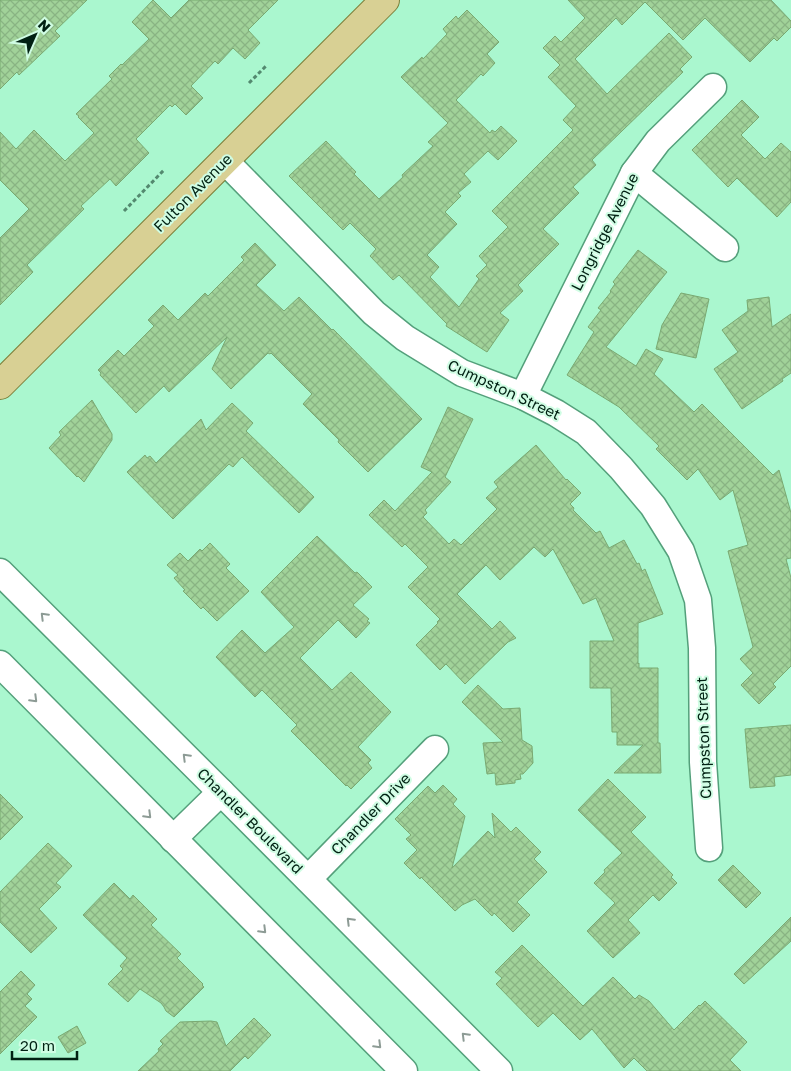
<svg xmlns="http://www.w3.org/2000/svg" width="791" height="1071" viewBox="0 0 791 1071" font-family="'Golos Text',sans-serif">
  <defs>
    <pattern id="building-cross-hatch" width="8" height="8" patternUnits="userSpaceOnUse" patternTransform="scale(1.25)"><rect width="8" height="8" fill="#a1d299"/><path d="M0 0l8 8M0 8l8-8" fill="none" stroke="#89b483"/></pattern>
  </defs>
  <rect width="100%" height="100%" fill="#aaf7cf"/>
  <g fill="url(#building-cross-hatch)" stroke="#79a971">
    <polygon points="0,0 87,0 55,31 60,36 19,75 17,72 0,89"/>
    <polygon points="153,0 171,18 189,0 278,0 248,30 260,43 245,59 233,48 218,64 215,61 191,86 203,98 186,115 175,104 172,107 170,105 136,139 149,153 116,186 110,179 81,206 84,209 27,265 33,272 0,305 0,238 29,209 0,180 0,132 16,149 34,130 65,161 94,133 78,117 79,116 76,114 112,79 109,76 121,64 122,65 149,39 132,22"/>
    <polygon points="568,0 771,0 791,21 791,27 777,41 774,38 750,62 705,18 683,40 645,2 622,25 616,18 575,59 607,94 669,33 692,57 680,69 683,72 592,160 596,165 573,187 579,193 543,229 559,244 518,285 523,291 500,313 509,320 487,352 446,326 447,324 399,275 393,280 370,256 376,249 350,223 343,230 289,176 326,141 356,172 354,174 379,199 403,177 402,175 433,146 428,142 448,123 401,77 422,57 423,59 447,34 443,29 456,16 458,19 467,10 499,42 487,54 495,63 483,76 481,74 456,100 490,133 492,130 495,132 501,126 517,141 498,160 488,151 464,174 471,182 458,193 461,196 445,212 457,224 427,255 439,267 430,277 459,307 479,279 476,276 487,265 479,256 508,227 492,211 573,130 563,120 576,106 548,77 560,65 543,48 555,36 561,42 585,18"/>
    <polygon points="742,100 759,117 741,135 765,159 781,143 791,152 791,202 777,217 737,178 728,187 692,150"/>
    <polygon points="255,243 276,265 256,285 284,311 299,297 332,330 333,329 422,419 368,472 338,442 339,440 303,404 312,394 271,353 270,354 268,353 231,389 212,369 227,337 169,392 164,386 136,413 100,375 101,373 98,370 118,350 124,356 154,326 148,320 163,305 178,320 205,293 208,296 244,260 241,257"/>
    <polygon points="638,250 667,272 606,347 636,366 646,349 663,359 654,374 694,412 702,404 773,475 779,470 791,513 791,558 786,559 791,578 791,666 773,684 776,687 759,704 741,685 753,673 740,659 753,647 728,551 748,545 733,490 720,500 698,469 687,480 656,449 659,446 619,407 567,375 594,332 588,327 601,310 598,308 611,292 610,291 615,284 613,282"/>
    <polygon points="681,293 709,299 696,358 656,349 662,325"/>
    <polygon points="769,297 772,327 791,314 791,373 782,379 783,381 742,409 714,369 738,352 722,330 748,311 747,300"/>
    <polygon points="92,400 112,434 112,440 84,482 78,476 77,477 49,448 61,435 59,432"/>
    <polygon points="232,403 253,423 246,431 314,497 299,513 242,457 233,467 229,464 173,519 127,472 145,455 147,458 150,456 156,463 201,419 206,430"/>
    <polygon points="448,407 473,419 445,477 451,482 425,510 427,513 423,517 449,544 454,539 461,545 497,509 486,498 498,487 494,482 536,445 566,480 567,479 581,493 570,504 574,508 573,510 596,533 600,531 609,548 624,540 637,564 639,563 642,571 645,569 663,614 638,623 638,664 639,663 639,668 658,668 658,743 660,743 661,773 614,773 643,745 617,745 617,732 612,732 611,688 590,688 590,641 614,641 596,598 583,604 553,549 545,557 534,547 500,580 486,565 457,594 492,629 500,621 516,638 508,642 465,684 446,664 440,670 416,645 438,623 437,622 440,619 408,587 428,567 405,544 402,547 369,515 384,500 395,511 432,472 421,467"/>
    <polygon points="317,536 355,573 357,572 372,587 353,605 369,619 367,621 370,623 356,638 338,620 300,658 332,690 351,672 391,712 358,747 371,760 368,763 372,768 351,789 347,785 346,786 291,731 297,725 262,690 255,697 216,657 242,630 265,653 294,627 261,592"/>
    <polygon points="210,543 230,564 226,568 249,591 217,621 203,607 201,609 183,591 185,590 174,578 178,575 167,565 180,553 188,561 200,549 202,551"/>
    <polygon points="478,685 503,709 520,708 522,740 532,746 533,763 523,774 520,774 521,779 515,780 515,783 496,785 495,773 487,774 483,743 503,742 462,702"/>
    <polygon points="791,725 791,775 774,777 775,786 750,788 745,729"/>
    <polygon points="608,779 646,817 631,832 673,875 671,877 677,883 659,901 653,895 628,920 640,933 613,958 587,931 615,903 594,883 605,872 604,870 622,853 578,810"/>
    <polygon points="443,785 457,799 453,804 465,816 452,868 488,831 495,838 492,813 511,832 516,827 541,852 534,859 547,872 517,902 530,915 513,932 494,913 492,916 475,899 462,905 455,911 421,877 420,879 404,863 417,850 406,839 411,835 395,819 428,786 435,793"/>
    <polygon points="0,794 23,817 0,840"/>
    <polygon points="48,843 72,866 56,883 61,887 39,909 57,928 31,953 0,922 0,892"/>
    <polygon points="733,865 761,893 746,908 718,880"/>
    <polygon points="114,883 130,899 133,895 157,919 151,925 181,954 177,958 203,984 202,985 204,987 174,1017 166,1011 164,1007 161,1003 140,989 128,1002 108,984 123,969 120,966 127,958 83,915"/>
    <polygon points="791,917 791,941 744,984 734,974"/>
    <polygon points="522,945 583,1006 613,977 635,999 639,995 649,1001 674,1030 699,1005 700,1006 705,1001 747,1042 730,1060 741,1071 647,1071 634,1058 624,1068 592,1029 580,1040 553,1013 538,1027 496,984 502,978 495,972"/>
    <polygon points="21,971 35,985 27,994 32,999 25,1006 37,1017 0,1054 0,992"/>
    <polygon points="254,1018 271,1035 248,1059 245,1056 230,1071 138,1071 159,1051 158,1049 163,1044 160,1041 180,1022 211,1021 217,1022 226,1046"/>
    <polygon points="77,1026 86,1043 68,1053 58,1037"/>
  </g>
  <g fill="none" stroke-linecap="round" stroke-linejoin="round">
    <g stroke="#54a07b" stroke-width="29">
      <g id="minor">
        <polyline points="225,161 374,313 405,338 462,373 523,396 556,413 586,432 621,468 653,506 681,551 698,600 702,648 703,762 709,848"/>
        <polyline points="634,173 725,248"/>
        <polyline points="523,396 634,173 658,141 713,87"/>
        <polyline points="0,572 221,792 499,1071"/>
        <polyline points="0,664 404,1071"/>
        <polyline points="173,839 221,792"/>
        <polyline points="308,879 435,749"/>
      </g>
    </g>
    <g stroke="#7c7e39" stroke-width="30">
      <polyline id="major" points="0,385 385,0"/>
    </g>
    <g stroke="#53896f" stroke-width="3" stroke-dasharray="4 2.5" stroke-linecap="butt">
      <polyline points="249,83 267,65"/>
      <polyline points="124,211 164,170"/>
    </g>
    <use href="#minor" stroke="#fff" stroke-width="26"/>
    <use href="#major" stroke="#d8d094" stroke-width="28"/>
  </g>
  <defs><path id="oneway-chevron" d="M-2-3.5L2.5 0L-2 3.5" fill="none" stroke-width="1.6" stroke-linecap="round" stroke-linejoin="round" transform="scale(1.25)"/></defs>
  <g stroke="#8d9b95">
    <use href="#oneway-chevron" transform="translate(44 616) rotate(-135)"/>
    <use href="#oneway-chevron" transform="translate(34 699) rotate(45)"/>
    <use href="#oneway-chevron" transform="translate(186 757) rotate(-135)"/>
    <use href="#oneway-chevron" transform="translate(148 815) rotate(45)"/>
    <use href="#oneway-chevron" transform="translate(350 921) rotate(-135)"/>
    <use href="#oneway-chevron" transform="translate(263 930) rotate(45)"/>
    <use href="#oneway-chevron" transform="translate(465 1036) rotate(-135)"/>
    <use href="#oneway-chevron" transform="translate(378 1045) rotate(45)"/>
  </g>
  <g text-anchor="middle" stroke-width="4" stroke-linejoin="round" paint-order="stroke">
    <g font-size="15" fill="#012113" stroke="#d0fde4">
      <text transform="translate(193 193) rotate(-45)" y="5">Fulton Avenue</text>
      <text transform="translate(605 232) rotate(-63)" y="5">Longridge Avenue</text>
      <text transform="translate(504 390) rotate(25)" y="5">Cumpston Street</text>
      <text transform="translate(704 738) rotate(-92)" y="5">Cumpston Street</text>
      <text transform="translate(371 814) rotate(-46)" y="5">Chandler Drive</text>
      <text transform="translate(250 821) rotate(45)" y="5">Chandler Boulevard</text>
    </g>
  </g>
  <g transform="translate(35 35) rotate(45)" stroke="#d0fde4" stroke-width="4" paint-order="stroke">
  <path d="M0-4L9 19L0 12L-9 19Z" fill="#012113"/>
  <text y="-8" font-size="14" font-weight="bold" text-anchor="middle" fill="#012113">N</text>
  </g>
  <path d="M12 1051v8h65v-8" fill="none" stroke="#012113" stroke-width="2.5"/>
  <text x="20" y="1051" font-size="15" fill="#012113" stroke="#d0fde4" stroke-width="4" paint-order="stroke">20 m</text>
</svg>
